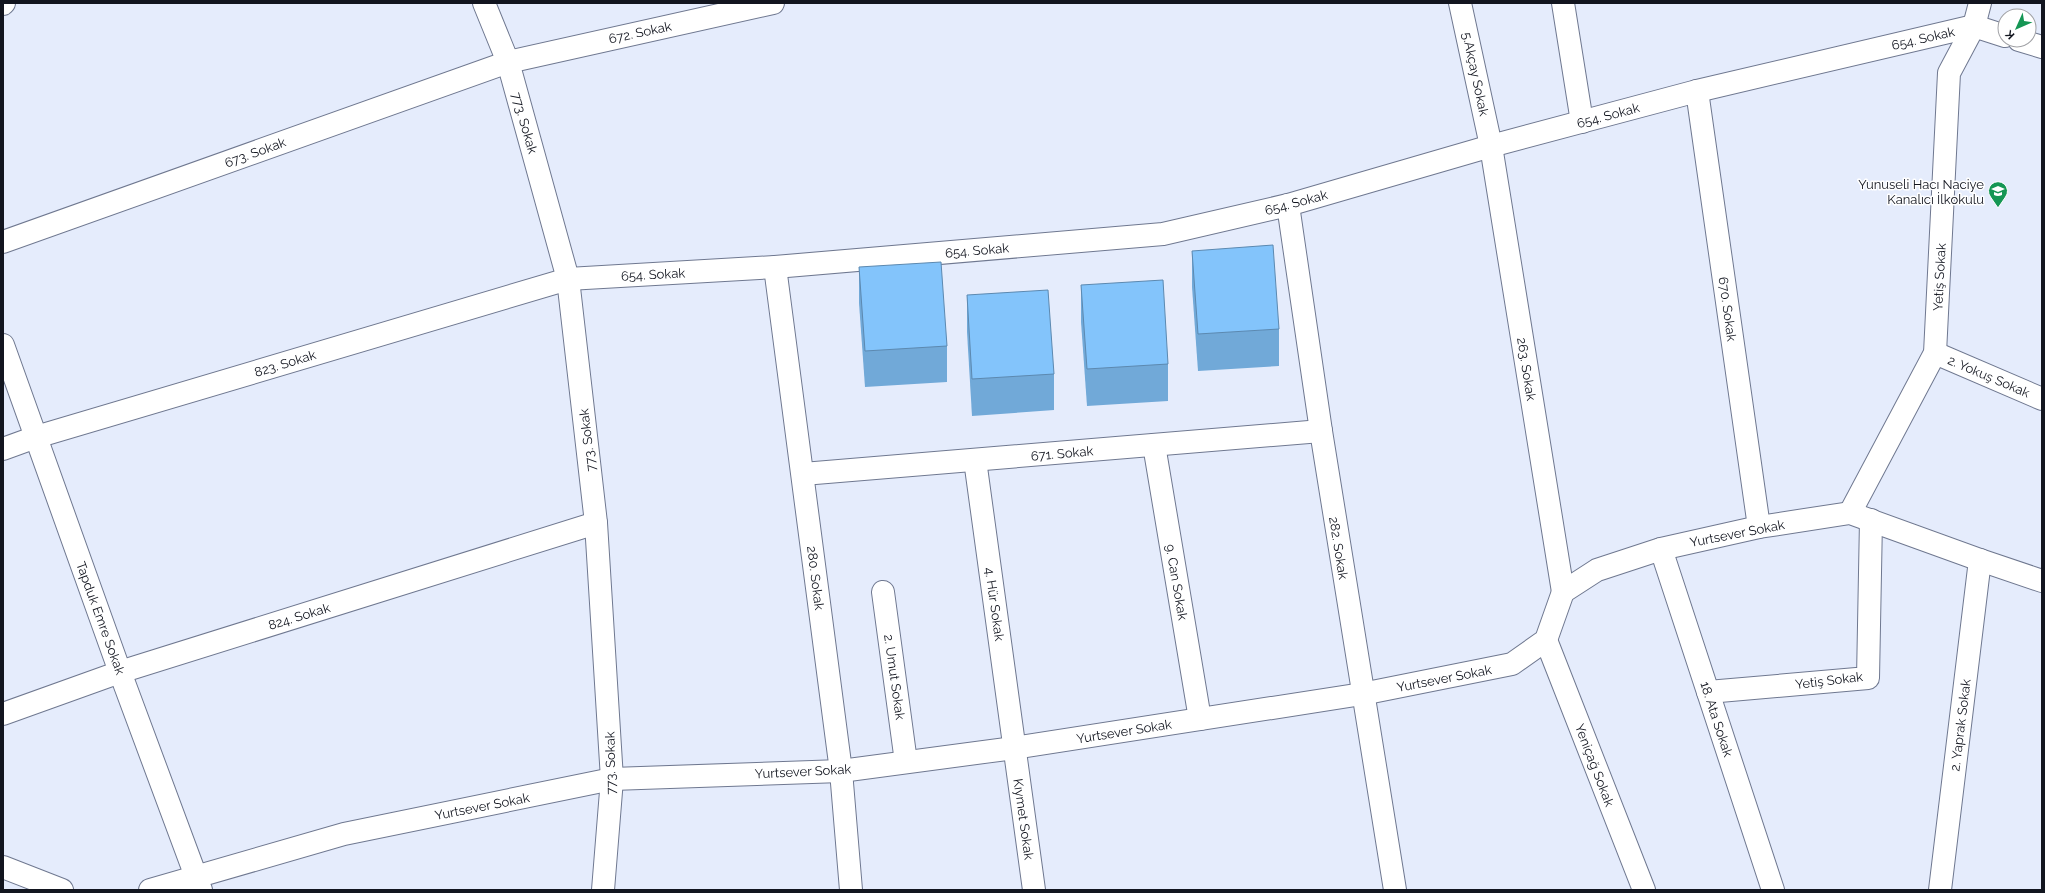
<svg xmlns="http://www.w3.org/2000/svg" width="2045" height="893" viewBox="0 0 2045 893" font-family="Raleway,sans-serif">
  <rect width="100%" height="100%" fill="#e5ecfc"/>
  <g fill="none" stroke-linecap="round" stroke-linejoin="round">
    <g stroke="#6f7890" stroke-width="24">
      <g id="street">
        <polyline points="484,3 508,62 568,279 596,523 612,779 603,890"/>
        <polyline points="1460,3 1491,146 1563,592"/>
        <polyline points="1563,3 1582,122"/>
        <polyline points="2019,40 2042,47"/>
        <polyline points="1697,91 1759,527"/>
        <polyline points="1288,205 1321,431 1395,890"/>
        <polyline points="3,242 508,62 773,3"/>
        <polyline points="775,267 841,771 851,890"/>
        <polyline points="3,345 120,672 201,890"/>
        <polyline points="1935,353 2042,399"/>
        <polyline points="1154,445 1200,719"/>
        <polyline points="3,449 36,437 568,279 775,267 1163,234 1288,205 1491,146 1697,91 1974,26 2005,36"/>
        <polyline points="975,460 1034,890"/>
        <polyline points="803,474 1321,431"/>
        <polyline points="1850,513 1935,353 1949,73 1974,26 1980,3"/>
        <polyline points="1661,549 1773,890"/>
        <polyline points="883,592 906,762"/>
        <polyline points="1546,640 1644,890"/>
        <polyline points="1708,692 1868,678 1871,520"/>
        <polyline points="3,714 120,672 596,523"/>
        <polyline points="3,867 62,890"/>
        <polyline points="150,890 344,834 612,779 841,771 1014,748 1362,694 1512,664 1546,640 1563,592 1597,570 1661,549 1759,527 1850,513 1980,560 2042,581"/>
        <polyline points="1940,890 1980,560"/>
      </g>
    </g>
    <g stroke="#6f7890" stroke-width="24">
      <polyline id="secondary" points="3,4 4,3"/>
    </g>
    <use href="#street" stroke="#fff" stroke-width="22"/>
    <use href="#secondary" stroke="#fff" stroke-width="22"/>
  </g>
  <g fill="#71a9d8">
    <polygon points="1192,251 1279,329 1279,366 1198,371 1192,287"/>
    <polygon points="859,267 947,346 947,382 865,387 859,303"/>
    <polygon points="1081,285 1168,364 1168,401 1087,406 1081,322"/>
    <polygon points="967,295 1054,374 1054,410 972,416 967,332"/>
  </g>
  <g fill="#83c4fb" stroke="#5c89b0">
    <polygon points="1273,245 1279,329 1198,334 1192,251"/>
    <polygon points="941,262 947,346 865,351 859,267"/>
    <polygon points="1163,280 1168,364 1087,369 1081,285"/>
    <polygon points="1048,290 1054,374 972,379 967,295"/>
  </g>
  <defs>
    <g id="school-pin" transform="scale(1)"><path d="M0 17L-7.5 6A9.5 9.5 0 1 1 7.5 6Z" fill="#159654" stroke="#fff"/><path d="M0-5L7-2L0 1L-7-2ZM-4 1L0 2.5L4 1V4Q0 6-4 4Z" fill="#fff"/></g>
  </defs>
  <g fill-rule="evenodd">
    <use href="#school-pin" x="1998" y="191"/>
  </g>
  <g text-anchor="middle" stroke-width="3" stroke-linejoin="round" paint-order="stroke">
    <g font-size="13" fill="#12151f" stroke="#fff">
      <text transform="translate(640 32) rotate(-12)" y="5">672. Sokak</text>
      <text transform="translate(1923 38) rotate(-13)" y="5">654. Sokak</text>
      <text transform="translate(1476 74) rotate(78)" y="5">5.Akçay Sokak</text>
      <text transform="translate(1608 115) rotate(-15)" y="5">654. Sokak</text>
      <text transform="translate(525 123) rotate(74)" y="5">773. Sokak</text>
      <text transform="translate(255 152) rotate(-20)" y="5">673. Sokak</text>
      <text transform="translate(1296 202) rotate(-15)" y="5">654. Sokak</text>
      <text transform="translate(977 250) rotate(-5)" y="5">654. Sokak</text>
      <text transform="translate(653 274) rotate(-3)" y="5">654. Sokak</text>
      <text transform="translate(1939 277) rotate(-87)" y="5">Yetiş Sokak</text>
      <text transform="translate(1728 309) rotate(82)" y="5">670. Sokak</text>
      <text transform="translate(285 363) rotate(-17)" y="5">823. Sokak</text>
      <text transform="translate(1527 369) rotate(81)" y="5">263. Sokak</text>
      <text transform="translate(1989 376) rotate(23)" y="5">2. Yokuş Sokak</text>
      <text transform="translate(587 440) rotate(-97)" y="5">773. Sokak</text>
      <text transform="translate(1062 453) rotate(-5)" y="5">671. Sokak</text>
      <text transform="translate(1737 533) rotate(-11)" y="5">Yurtsever Sokak</text>
      <text transform="translate(1339 548) rotate(81)" y="5">282. Sokak</text>
      <text transform="translate(816 578) rotate(83)" y="5">280. Sokak</text>
      <text transform="translate(1177 582) rotate(80)" y="5">9. Can Sokak</text>
      <text transform="translate(995 604) rotate(82)" y="5">4. Hür Sokak</text>
      <text transform="translate(299 616) rotate(-17)" y="5">824. Sokak</text>
      <text transform="translate(101 618) rotate(70)" y="5">Tapduk Emre Sokak</text>
      <text transform="translate(895 677) rotate(82)" y="5">2. Umut Sokak</text>
      <text transform="translate(1444 678) rotate(-11)" y="5">Yurtsever Sokak</text>
      <text transform="translate(1829 680) rotate(-7)" y="5">Yetiş Sokak</text>
      <text transform="translate(1717 719) rotate(72)" y="5">18. Ata Sokak</text>
      <text transform="translate(1960 725) rotate(-83)" y="5">2. Yaprak Sokak</text>
      <text transform="translate(1124 731) rotate(-9)" y="5">Yurtsever Sokak</text>
      <text transform="translate(610 763) rotate(-91)" y="5">773. Sokak</text>
      <text transform="translate(1595 765) rotate(69)" y="5">Yeniçağ Sokak</text>
      <text transform="translate(803 771) rotate(-3)" y="5">Yurtsever Sokak</text>
      <text transform="translate(482 806) rotate(-11)" y="5">Yurtsever Sokak</text>
      <text transform="translate(1024 819) rotate(82)" y="5">Kıymet Sokak</text>
    </g>
    <g font-size="13" fill="#12151f" stroke="#fff" text-anchor="end">
      <text x="1984" y="189">Yunuseli Hacı Naciye<tspan x="1984" dy="15">Kanalıcı İlkokulu</tspan></text>
    </g>
  </g>
  <rect width="2045" height="893" fill="none" stroke="#12151f" stroke-width="8"/>
  <g transform="translate(2017 28) rotate(225)"><circle r="19" fill="#ffffff" stroke="#a0a1a5"/>
  <path d="M0-3L7 15L0 10L-7 15Z" fill="#159654"/>
  <text y="-6" font-size="11" font-weight="bold" text-anchor="middle" fill="#12151f">K</text>
  </g>
</svg>
